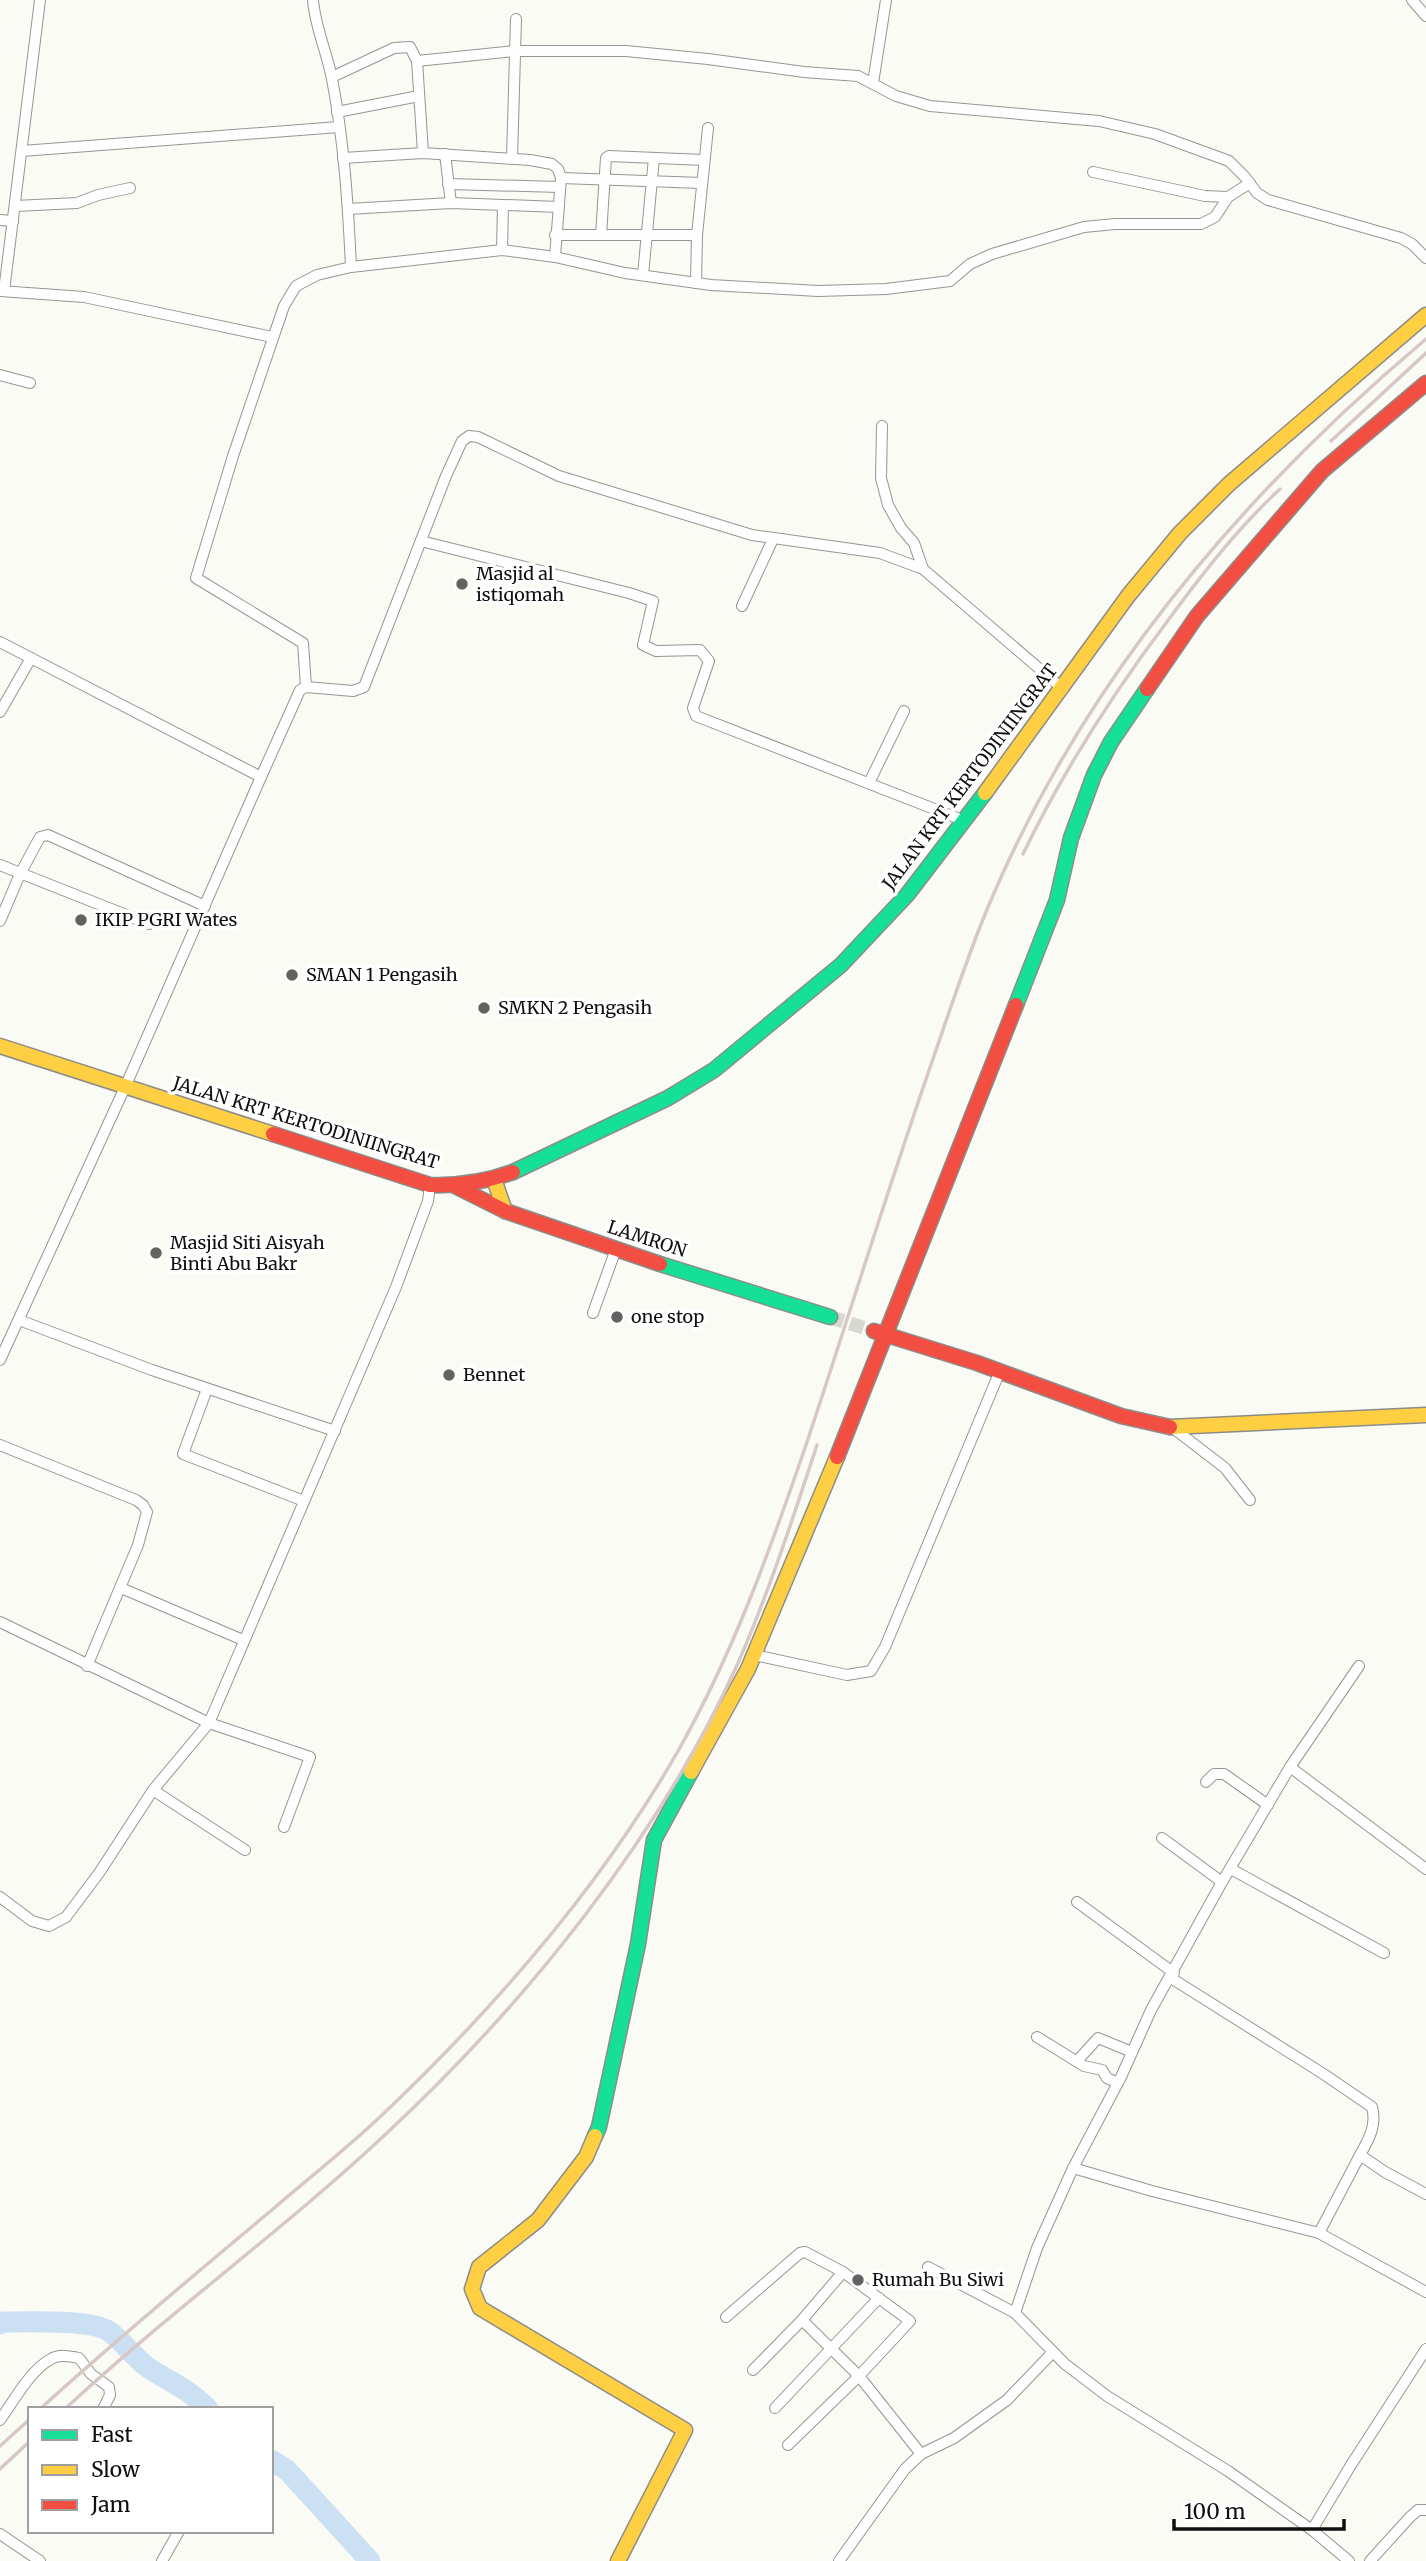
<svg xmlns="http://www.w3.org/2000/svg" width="1426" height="2561" viewBox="0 0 1426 2561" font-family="Merriweather,serif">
  <rect width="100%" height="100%" fill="#fbfbf5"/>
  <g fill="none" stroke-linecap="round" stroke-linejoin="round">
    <g stroke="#cce0f4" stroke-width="21">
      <path d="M0,2324l3,-2c23,0 91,-3 107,10 15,11 25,27 40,37 21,13 41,22 58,40"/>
      <polyline points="271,2460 287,2470 370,2561"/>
    </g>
    <polyline stroke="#d8d8d2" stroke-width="14" stroke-dasharray="14 7" stroke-linecap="butt" points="830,1317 874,1331"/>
    <g stroke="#959593" stroke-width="12">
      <g id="street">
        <path d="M313,0c2,27 14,52 19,79 12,62 16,125 19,188"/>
        <polyline points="1412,0 1426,16"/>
        <polyline points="417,61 515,51 626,51 708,59 804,72 858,76 896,96 930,106 1099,121 1155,134 1229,161 1245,177 1257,193 1268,200 1401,238 1412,244 1426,258"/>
        <polyline points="332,77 394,48 410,47 417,61 423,153"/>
        <polyline points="873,83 886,0"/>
        <polyline points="337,112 419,96"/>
        <polyline points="22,151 339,127"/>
        <polyline points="445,154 451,203"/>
        <polyline points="343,158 423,153 530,160 552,164 558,169 561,178 555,257"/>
        <polyline points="512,159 516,19"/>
        <polyline points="1093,172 1205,196 1228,197"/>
        <polyline points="561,178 702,183"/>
        <polyline points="448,184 560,187"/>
        <polyline points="15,206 77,203 98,195 130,188"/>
        <polyline points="348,209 451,203 559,207"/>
        <polyline points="0,220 13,221"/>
        <polyline points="555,235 697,235"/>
        <polyline points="601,235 606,158 609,156 704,160"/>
        <polyline points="502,250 503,205"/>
        <polyline points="643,275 654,158"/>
        <polyline points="696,283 697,235 708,128"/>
        <polyline points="0,291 84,297 272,337"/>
        <polyline points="4,291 40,0"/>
        <polyline points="0,375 30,383"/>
        <polyline points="882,426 881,478 888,505 901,528 914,543 923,569"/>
        <polyline points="421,541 629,593 653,601 643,645 656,651 700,650 709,661 693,708 696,716 965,821"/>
        <polyline points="742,606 773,539"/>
        <polyline points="0,642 261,777 126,1085 0,1360"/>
        <polyline points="306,687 303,643 196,578 233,456 284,306 296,286 317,275 351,267 502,250 555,257 625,273 711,285 818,291 886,289 950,281 970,264 992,254 1084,227 1115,224 1201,224 1215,217 1228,197 1250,183"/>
        <polyline points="0,712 31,658"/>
        <polyline points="261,777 300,690 306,687 353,691 364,687 446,476 462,441 469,436 478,437 559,476 752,535 880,553 923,569 1063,689"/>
        <polyline points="869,783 904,711"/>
        <polyline points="0,865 149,924"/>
        <polyline points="0,921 20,874 40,837 48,835 205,906"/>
        <polyline points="593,1313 616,1249"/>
        <polyline points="19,1320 152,1370 335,1431"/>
        <polyline points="207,1389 183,1454 304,1501"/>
        <polyline points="1173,1428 1225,1468 1250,1500"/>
        <polyline points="0,1445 136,1500 143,1505 147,1512 138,1545 87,1666"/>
        <polyline points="121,1588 243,1640"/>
        <polyline points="0,1622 209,1723 310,1757 284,1827"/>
        <polyline points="754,1655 847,1675 871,1671 885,1647 1000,1371"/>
        <polyline points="1290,1767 1426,1869"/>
        <polyline points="1206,1782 1214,1774 1224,1774 1268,1805"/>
        <polyline points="153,1790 245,1850"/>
        <polyline points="1162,1838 1222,1882"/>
        <polyline points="1231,1869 1384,1953"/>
        <polyline points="0,1897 32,1921 49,1926 66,1917 99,1873 153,1790 209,1723 396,1287 428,1201 430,1185"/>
        <polyline points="1077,1902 1174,1973"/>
        <path d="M1171,1978l151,95 50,34c5,18 -3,32 -12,48l25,17 41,22"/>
        <polyline points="1037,2037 1084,2066 1102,2070 1107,2078 1118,2083"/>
        <polyline points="1077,2061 1098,2038 1132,2052"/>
        <polyline points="1073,2168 1152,2191 1319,2233 1426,2292"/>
        <polyline points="1319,2233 1360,2155"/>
        <polyline points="928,2267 1015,2313 1065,2364 1107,2396 1228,2471 1312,2530 1349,2561"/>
        <polyline points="1015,2313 1037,2248 1073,2168 1121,2077 1151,2010 1222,1882 1290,1767 1359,1666"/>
        <polyline points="726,2317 800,2253 805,2252 843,2272 910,2321 859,2376 788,2445"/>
        <polyline points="802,2320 859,2376 921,2454"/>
        <polyline points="753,2370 802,2320 843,2272"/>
        <polyline points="775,2408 879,2298"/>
        <path d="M0,2420c14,-19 30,-50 51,-61 8,-5 19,-3 28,-1l12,16 18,13 1,8 -7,14"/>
        <polyline points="1312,2530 1351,2465 1426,2349"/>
        <polyline points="0,2534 40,2561"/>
        <polyline points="162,2561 179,2531"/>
        <polyline points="839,2561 905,2469 921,2454 954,2438 1007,2400 1053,2352"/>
        <polyline points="1370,2561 1410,2517 1418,2510 1426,2510"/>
      </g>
    </g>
    <g stroke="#8c8c89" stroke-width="17">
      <g id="fast">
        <polyline points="1016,1005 1057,900 1071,838 1094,775 1111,742 1147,689"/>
        <polyline points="513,1172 668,1098 714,1070 841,965 907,895 985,793"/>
        <polyline points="660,1264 830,1317"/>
        <polyline points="595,2136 599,2127 638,1944 654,1840 691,1772"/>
      </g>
    </g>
    <g stroke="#8c8c89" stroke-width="17">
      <g id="slow">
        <polyline points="985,793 1128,596 1180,533 1229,484 1426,315"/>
        <polyline points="0,1046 273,1134"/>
        <polyline points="494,1179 505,1211"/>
        <polyline points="1170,1427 1426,1415"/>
        <polyline points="691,1772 748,1669 837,1457"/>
        <polyline points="595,2136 586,2157 538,2220 479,2267 472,2289 480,2308 685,2430 618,2561"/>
      </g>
    </g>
    <g stroke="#8c8c89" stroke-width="17">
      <g id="jam">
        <polyline points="1147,689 1197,616 1322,471 1426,383"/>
        <path d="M273,1134l157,51c30,1 55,-3 83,-13"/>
        <polyline points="455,1186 505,1211 660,1264"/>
        <polyline points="874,1331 977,1363 1121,1416 1170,1427"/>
        <polyline points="837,1457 1016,1005"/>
      </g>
    </g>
    <use href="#street" stroke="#fefefe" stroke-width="10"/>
    <use href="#fast" stroke="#16e098" stroke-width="14"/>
    <use href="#slow" stroke="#ffcf43" stroke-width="14"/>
    <use href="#jam" stroke="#f24e42" stroke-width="14"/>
    <g stroke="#d7c8c5" stroke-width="3.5">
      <polyline points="1331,441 1426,353"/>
      <path d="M1023,854c40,-83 91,-162 146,-235 34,-46 69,-91 111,-130"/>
      <path d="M40,2409c76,-69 155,-135 233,-200 36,-31 73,-60 107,-92 114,-108 220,-229 298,-366 55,-97 92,-201 128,-306 43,-129 83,-260 128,-389 18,-52 35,-105 57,-156 95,-223 251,-406 435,-561"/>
      <path d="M65,2409c104,-97 220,-180 323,-277 139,-130 272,-295 350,-469 31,-71 55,-145 79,-218"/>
      <polyline points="0,2446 30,2419"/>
      <polyline points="0,2469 30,2441"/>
    </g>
  </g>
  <g fill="#626260" stroke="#fff" stroke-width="2.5">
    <circle cx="462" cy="584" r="7"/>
    <circle cx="81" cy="920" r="7"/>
    <circle cx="292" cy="975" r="7"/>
    <circle cx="484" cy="1008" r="7"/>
    <circle cx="156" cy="1253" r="7"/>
    <circle cx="617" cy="1317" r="7"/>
    <circle cx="449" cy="1375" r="7"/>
    <circle cx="858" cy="2280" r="7"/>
  </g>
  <g text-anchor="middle" stroke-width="7" stroke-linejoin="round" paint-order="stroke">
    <g font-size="18" fill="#0f0f0f" stroke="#fff" text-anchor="start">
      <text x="476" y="580">Masjid al<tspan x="476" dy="21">istiqomah</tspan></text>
      <text x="95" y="926">IKIP PGRI Wates</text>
      <text x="306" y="981">SMAN 1 Pengasih</text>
      <text x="498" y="1014">SMKN 2 Pengasih</text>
      <text x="170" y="1249">Masjid Siti Aisyah<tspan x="170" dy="21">Binti Abu Bakr</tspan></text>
      <text x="631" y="1323">one stop</text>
      <text x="463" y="1381">Bennet</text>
      <text x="872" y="2286">Rumah Bu Siwi</text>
    </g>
    <g font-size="18" fill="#0f0f0f" stroke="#fff">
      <text transform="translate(970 777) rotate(-53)" y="6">JALAN KRT KERTODINIINGRAT</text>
      <text transform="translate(306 1123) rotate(17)" y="6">JALAN KRT KERTODINIINGRAT</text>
      <text transform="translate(647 1239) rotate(18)" y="6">LAMRON</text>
    </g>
  </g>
  <rect x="28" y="2407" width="245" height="126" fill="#ffffff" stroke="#9f9f9f" stroke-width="2"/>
  <rect x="42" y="2430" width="35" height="10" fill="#16e098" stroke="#9f9f9f" stroke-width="2"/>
  <text x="91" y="2442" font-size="21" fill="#0f0f0f">Fast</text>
  <rect x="42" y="2465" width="35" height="10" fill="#ffcf43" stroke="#9f9f9f" stroke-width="2"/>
  <text x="91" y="2477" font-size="21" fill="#0f0f0f">Slow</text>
  <rect x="42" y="2500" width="35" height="10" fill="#f24e42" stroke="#9f9f9f" stroke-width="2"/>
  <text x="91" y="2512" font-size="21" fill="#0f0f0f">Jam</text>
  <path d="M1174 2519v10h170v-10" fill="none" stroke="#0f0f0f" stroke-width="3.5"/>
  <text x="1184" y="2519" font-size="21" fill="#0f0f0f" stroke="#ffffff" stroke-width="5" paint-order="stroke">100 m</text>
</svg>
